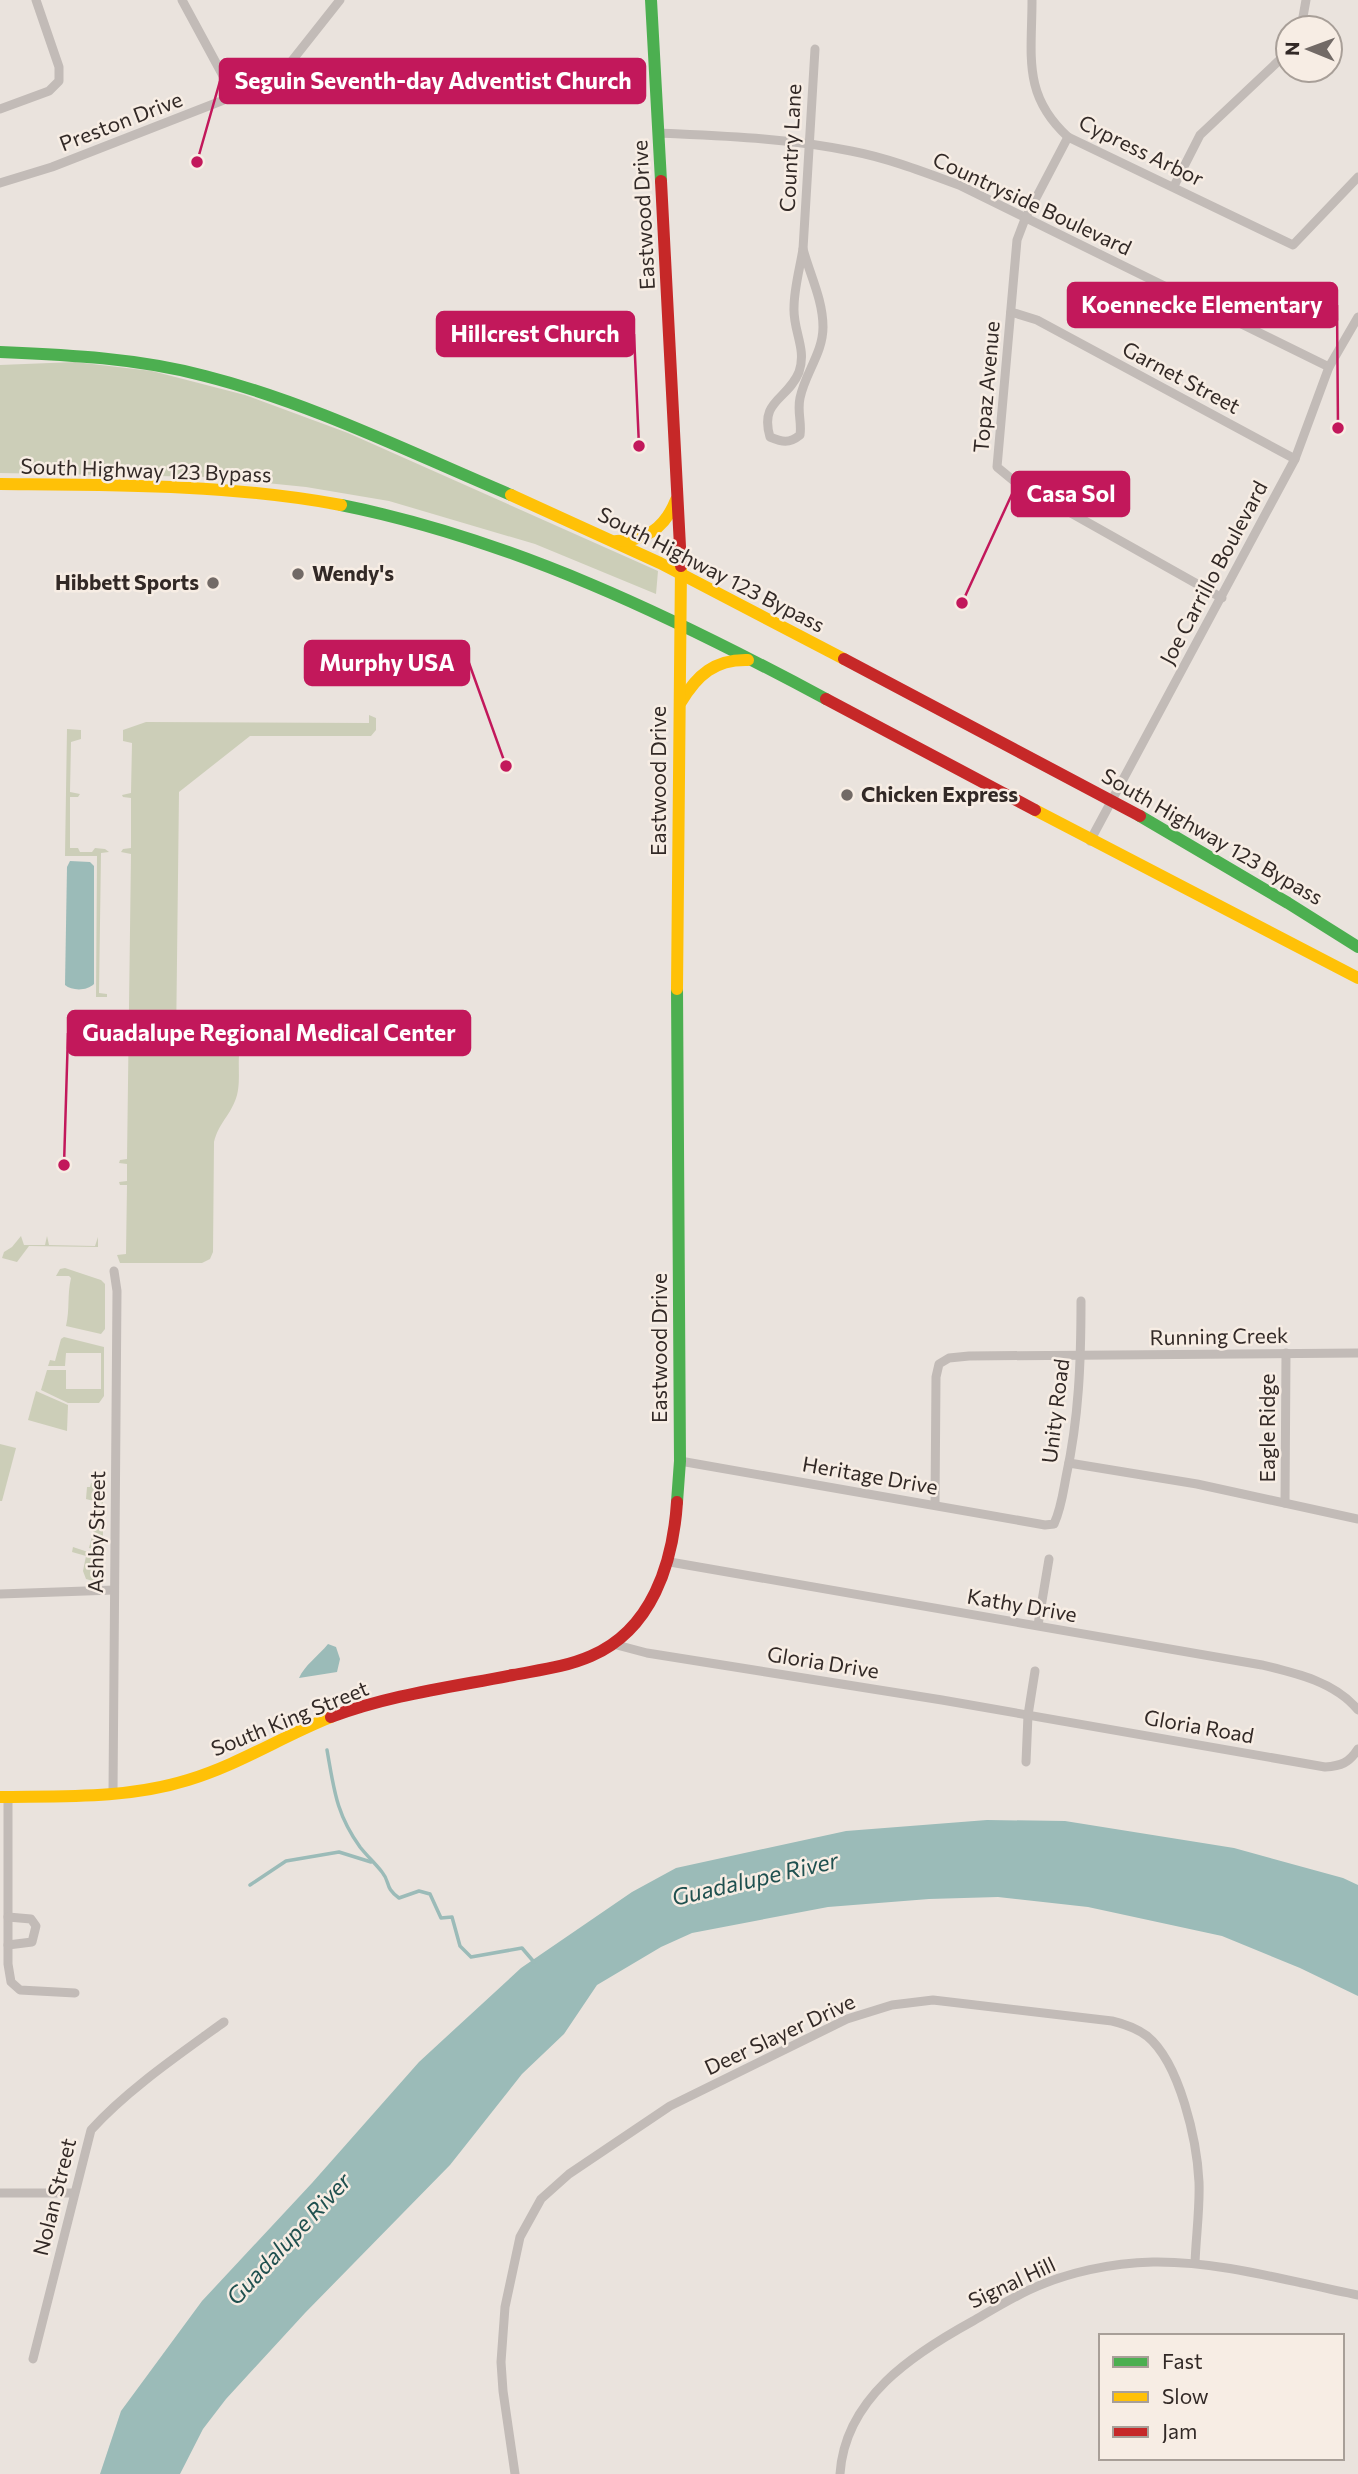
<svg xmlns="http://www.w3.org/2000/svg" width="1358" height="2474" viewBox="0 0 1358 2474" font-family="Commissioner,sans-serif">
  <rect width="100%" height="100%" fill="#eae3dd"/>
  <g fill="#ccceb8">
    <polygon points="75,362 152,371 245,395 348,433 658,571 656,594 535,544 389,501 306,487 209,477 0,473 0,365"/>
    <path d="M369,715l7,3v12l-5,6h-121l-71,56 -3,253 3,3h50l7,2 3,5c-1,15 2,32 -4,46 -7,17 -16,22 -21,41l-1,110 -3,7 -8,4h-82l-3,-8 9,-1 1,-69h-7l-1,-3 8,-1v-17l-8,-1 1,-3 7,-1 4,-305 -10,-2 2,-3 8,-1v-50l-8,-1 -1,-2 9,-2 1,-50 -9,-2v-11l23,-8 223,1z"/>
    <polygon points="67,729 81,730 81,739 71,742 70,792 80,794 78,797 70,797 70,848 78,848 80,852 92,852 95,848 105,849 109,852 101,853 99,993 107,994 107,997 96,997 97,856 65,856"/>
    <polygon points="21,1236 24,1245 45,1245 47,1236 49,1245 95,1246 98,1237 98,1247 29,1246 17,1262 2,1258 4,1252 12,1247"/>
    <path d="M65,1268l36,12 4,4v45l-4,5 -35,-8c4,-17 1,-31 5,-48l-2,-2h-13l4,-7z"/>
    <polygon points="64,1337 104,1347 104,1396 99,1403 68,1403 41,1390 47,1370 66,1370 66,1389 101,1389 101,1353 66,1353 65,1366 48,1366 50,1360 55,1361 61,1339"/>
    <polygon points="36,1391 68,1405 67,1431 28,1420"/>
    <polygon points="0,1444 16,1448 2,1501 0,1501"/>
    <polygon points="91,1483 99,1484 97,1487 100,1485 103,1489 103,1550 101,1551 89,1548 101,1503 86,1499 87,1487 90,1487"/>
    <path d="M73,1547l30,10c0,11 3,22 -10,24l-7,-2 -3,-8 3,-15 -14,-4z"/>
  </g>
  <g fill="#9bbbb8">
    <path d="M70,861l20,1 4,4v118c-7,7 -22,7 -29,1l2,-118z"/>
    <path d="M328,1644l8,3 4,12 -3,13 -38,6c5,-12 20,-23 29,-34z"/>
    <polygon points="987,1820 1065,1821 1234,1848 1343,1878 1358,1885 1358,1996 1300,1968 1222,1936 1088,1907 998,1897 929,1899 828,1907 692,1933 661,1947 597,1985 564,2034 522,2074 450,2165 305,2313 226,2399 203,2429 180,2474 100,2474 121,2411 202,2301 312,2183 419,2062 521,1968 632,1892 676,1868 846,1831"/>
  </g>
  <g fill="none" stroke-linecap="round" stroke-linejoin="round">
    <g stroke="#9bbbb8" stroke-width="3.5">
      <path d="M327,1750c7,39 9,64 33,97 7,9 15,16 22,25 9,11 2,15 17,26l20,-7 11,3 11,24 11,-1 8,29 11,11 51,-9 12,14"/>
      <polyline points="250,1885 286,1861 339,1852 371,1862"/>
    </g>
    <g stroke="#c2bbb7" stroke-width="9">
      <polyline points="182,0 234,96"/>
      <path d="M1032,0c0,56 -10,95 36,137l225,108 65,-68"/>
      <polyline points="1301,28 1306,0"/>
      <polyline points="0,109 49,91 59,81 59,67 36,0"/>
      <path d="M659,133c64,3 129,5 192,18 37,7 73,21 108,34l370,182"/>
      <polyline points="1068,137 1025,219 1017,240 997,467 1014,481 1222,598"/>
      <polyline points="0,183 52,167 234,96 287,67 340,0"/>
      <polyline points="1174,186 1200,135 1288,52"/>
      <path d="M803,249c7,26 20,51 20,78 0,26 -18,46 -23,71 -3,14 2,24 0,37 -11,9 -18,7 -30,2 -11,-37 18,-37 29,-65 8,-23 -6,-41 -5,-64 0,-20 6,-40 9,-59z"/>
      <polyline points="803,249 815,49"/>
      <polyline points="1011,312 1037,320 1295,459"/>
      <polyline points="1090,841 1295,459 1329,367 1358,317"/>
      <path d="M680,1461l365,64 9,-1c7,-15 9,-31 12,-47 13,-59 15,-116 15,-176"/>
      <polyline points="1069,1463 1197,1484 1358,1519"/>
      <polyline points="1285,1503 1286,1353"/>
      <polyline points="935,1505 936,1377 939,1364 949,1358 969,1356 1358,1353"/>
      <path d="M670,1562l592,103c34,8 73,17 96,45"/>
      <polyline points="0,1594 114,1590"/>
      <polyline points="1038,1625 1049,1559"/>
      <path d="M613,1644l34,9 295,47 383,67c16,-1 24,-4 33,-18"/>
      <polyline points="1026,1762 1028,1715 1035,1671"/>
      <polyline points="113,1793 117,1291 114,1271"/>
      <polyline points="8,1797 8,1964 11,1982 20,1990 75,1993"/>
      <polyline points="8,1945 32,1942 36,1926 31,1919 8,1917"/>
      <polyline points="0,2193 74,2193"/>
      <path d="M33,2359l58,-229c36,-40 89,-76 133,-108"/>
      <path d="M515,2474l-12,-83 -2,-29 4,-55 15,-70 21,-38 28,-25 101,-68 177,-87 45,-14 41,-5 179,21c13,3 24,7 35,15 33,27 50,105 52,146 1,26 -3,54 -4,81"/>
      <path d="M840,2474c5,-76 73,-120 133,-153 19,-11 37,-22 56,-31 38,-18 83,-27 124,-28 69,-1 138,20 205,33"/>
    </g>
    <g stroke="#4caf50" stroke-width="12">
      <polyline points="651,0 661,181"/>
      <path d="M0,352c69,3 138,6 205,24 106,27 206,77 306,119"/>
      <path d="M341,505c171,34 332,112 485,194"/>
      <polyline points="1140,816 1288,903 1358,947"/>
      <polyline points="677,989 680,1461 677,1502"/>
    </g>
    <g stroke="#ffc107" stroke-width="12">
      <path d="M0,484c114,1 228,0 341,21"/>
      <polyline points="511,495 660,563 844,659"/>
      <path d="M616,541c30,0 49,-13 60,-41"/>
      <path d="M681,702c16,-27 34,-43 67,-42"/>
      <polyline points="1035,810 1358,978"/>
      <polyline points="677,989 681,566"/>
      <path d="M0,1797c62,-1 127,2 188,-17 50,-15 95,-44 143,-63"/>
    </g>
    <g stroke="#c62828" stroke-width="12">
      <polyline points="661,181 681,566"/>
      <polyline points="844,659 1140,816"/>
      <polyline points="826,699 1035,810"/>
      <path d="M331,1717c58,-22 121,-30 182,-42 26,-5 53,-8 78,-19 61,-26 82,-93 86,-154"/>
    </g>
  </g>
  <g fill="#726a66" stroke="#f7ede4" stroke-width="2.5">
    <circle cx="298" cy="574" r="7"/>
    <circle cx="213" cy="583" r="7"/>
    <circle cx="847" cy="795" r="7"/>
  </g>
  <g text-anchor="middle" stroke-width="5" stroke-linejoin="round" paint-order="stroke">
    <g font-size="21" fill="#322926" stroke="#f7ede4">
      <text transform="translate(121 122) rotate(-21)" y="7">Preston Drive</text>
      <text transform="translate(791 148) rotate(-87)" y="7">Country Lane</text>
      <text transform="translate(1141 151) rotate(26)" y="7">Cypress Arbor</text>
      <text transform="translate(1032 204) rotate(25)" y="7">Countryside Boulevard</text>
      <text transform="translate(644 215) rotate(-93)" y="7">Eastwood Drive</text>
      <text transform="translate(1181 378) rotate(28)" y="7">Garnet Street</text>
      <text transform="translate(987 387) rotate(-85)" y="7">Topaz Avenue</text>
      <text transform="translate(146 471) rotate(2)" y="7">South Highway 123 Bypass</text>
      <text transform="translate(711 570) rotate(27)" y="7">South Highway 123 Bypass</text>
      <text transform="translate(1214 573) rotate(-62)" y="7">Joe Carrillo Boulevard</text>
      <text transform="translate(659 781) rotate(-90)" y="7">Eastwood Drive</text>
      <text transform="translate(1212 837) rotate(30)" y="7">South Highway 123 Bypass</text>
      <text transform="translate(1219 1337) rotate(-1)" y="7">Running Creek</text>
      <text transform="translate(660 1348) rotate(-90)" y="7">Eastwood Drive</text>
      <text transform="translate(1056 1411) rotate(-83)" y="7">Unity Road</text>
      <text transform="translate(1268 1428) rotate(-90)" y="7">Eagle Ridge</text>
      <text transform="translate(870 1476) rotate(10)" y="7">Heritage Drive</text>
      <text transform="translate(97 1532) rotate(-89)" y="7">Ashby Street</text>
      <text transform="translate(1022 1606) rotate(10)" y="7">Kathy Drive</text>
      <text transform="translate(823 1663) rotate(9)" y="7">Gloria Drive</text>
      <text transform="translate(290 1719) rotate(-22)" y="7">South King Street</text>
      <text transform="translate(1199 1727) rotate(10)" y="7">Gloria Road</text>
      <text transform="translate(780 2035) rotate(-25)" y="7">Deer Slayer Drive</text>
      <text transform="translate(55 2197) rotate(-76)" y="7">Nolan Street</text>
      <text transform="translate(1012 2283) rotate(-25)" y="7">Signal Hill</text>
    </g>
    <g font-size="21" font-weight="bold" fill="#322926" stroke="#f7ede4" text-anchor="start">
      <text x="312" y="581">Wendy's</text>
      <text x="199" y="590" text-anchor="end">Hibbett Sports</text>
      <text x="861" y="802">Chicken Express</text>
    </g>
    <g font-size="23" font-style="italic" fill="#1f504f" stroke="#f7ede4">
      <text transform="translate(755 1879) rotate(-13)" y="8">Guadalupe River</text>
      <text transform="translate(289 2239) rotate(-47)" y="8">Guadalupe River</text>
    </g>
  </g>
  <path fill="none" stroke="#c2185b" stroke-width="2.5" d="M197 162L220 81M1338 428L1337 305M639 446L634 334M962 603L1012 494M506 766L469 663M64 1165L68 1033"/>
  <g fill="#c2185b" stroke="#f7ede4" stroke-width="2.5">
    <circle cx="197" cy="162" r="7"/>
    <circle cx="1338" cy="428" r="7"/>
    <circle cx="639" cy="446" r="7"/>
    <circle cx="962" cy="603" r="7"/>
    <circle cx="506" cy="766" r="7"/>
    <circle cx="64" cy="1165" r="7"/>
  </g>
  <g fill="#c2185b" stroke="#c2185b" stroke-width="2.5">
    <rect x="220" y="59" width="425" height="44" rx="7"/>
    <rect x="1068" y="283" width="269" height="44" rx="7"/>
    <rect x="437" y="312" width="197" height="44" rx="7"/>
    <rect x="1012" y="472" width="117" height="44" rx="7"/>
    <rect x="305" y="641" width="164" height="44" rx="7"/>
    <rect x="68" y="1011" width="402" height="44" rx="7"/>
  </g>
  <g font-size="23" text-anchor="middle" font-weight="bold" fill="#fff">
    <text x="433" y="89">Seguin Seventh-day Adventist Church</text>
    <text x="1202" y="313">Koennecke Elementary</text>
    <text x="535" y="342">Hillcrest Church</text>
    <text x="1071" y="502">Casa Sol</text>
    <text x="387" y="671">Murphy USA</text>
    <text x="269" y="1041">Guadalupe Regional Medical Center</text>
  </g>
  <rect x="1099" y="2334" width="245" height="126" fill="#f7ede4" stroke="#a89f98" stroke-width="2"/>
  <rect x="1113" y="2357" width="35" height="10" fill="#4caf50" stroke="#a89f98" stroke-width="2"/>
  <text x="1162" y="2369" font-size="21" fill="#322926">Fast</text>
  <rect x="1113" y="2392" width="35" height="10" fill="#ffc107" stroke="#a89f98" stroke-width="2"/>
  <text x="1162" y="2404" font-size="21" fill="#322926">Slow</text>
  <rect x="1113" y="2427" width="35" height="10" fill="#c62828" stroke="#a89f98" stroke-width="2"/>
  <text x="1162" y="2439" font-size="21" fill="#322926">Jam</text>
  <g transform="translate(1309 49) rotate(271)"><circle r="33" fill="#f7ede4" stroke="#a89f98" stroke-width="2"/>
  <path d="M0-5L12 26L0 18L-12 26Z" fill="#726a66"/>
  <text y="-10" font-size="19" font-weight="bold" text-anchor="middle" fill="#322926">N</text>
  </g>
</svg>
